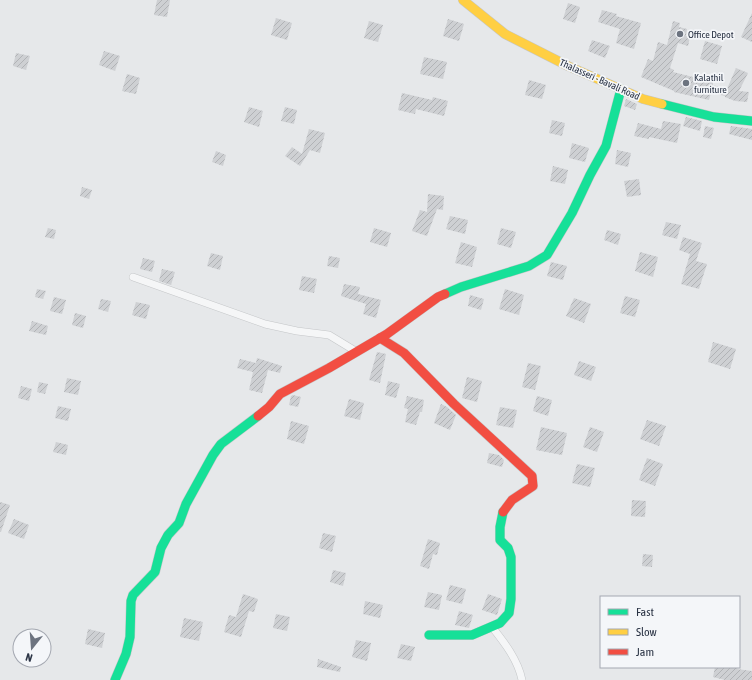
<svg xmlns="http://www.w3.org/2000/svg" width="752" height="680" viewBox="0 0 752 680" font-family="'Asap Condensed',sans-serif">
  <defs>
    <pattern id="building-hatch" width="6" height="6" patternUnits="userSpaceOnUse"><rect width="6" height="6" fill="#ced0d3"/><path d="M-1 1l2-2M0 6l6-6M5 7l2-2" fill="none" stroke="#b1b3b6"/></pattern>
  </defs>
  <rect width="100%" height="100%" fill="#e6e8ea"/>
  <g fill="url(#building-hatch)">
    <polygon points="157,0 170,0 167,17 154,15"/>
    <polygon points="568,3 580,7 575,23 563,19"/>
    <polygon points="602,10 617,14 616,16 641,23 634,49 616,43 620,29 598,22"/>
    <polygon points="752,13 752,42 741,37"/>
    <polygon points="276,18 292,23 287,40 271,35"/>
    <polygon points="448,19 464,24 459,41 443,36"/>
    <polygon points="369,21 383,25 378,42 364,38"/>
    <polygon points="673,21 680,23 679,27 687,29 686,36 690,37 688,46 678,43 670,68 674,70 673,72 713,82 713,85 727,89 736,68 748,73 739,91 749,92 747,102 735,101 725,97 725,96 711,93 709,100 674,92 674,91 641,77 648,59 653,61 658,42 667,45"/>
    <polygon points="592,40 610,46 605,58 588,51"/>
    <polygon points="705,41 722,46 717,64 700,59"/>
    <polygon points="104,51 120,56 115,71 99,65"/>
    <polygon points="16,53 30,56 26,70 13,66"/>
    <polygon points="424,57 447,62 443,79 420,74"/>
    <polygon points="127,74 140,78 136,94 122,91"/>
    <polygon points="529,80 546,85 542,99 525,95"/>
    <polygon points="402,93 432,100 433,97 448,101 444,116 416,109 415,114 398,110"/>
    <polygon points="626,99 637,104 635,110 624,106"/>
    <polygon points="249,107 263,111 259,127 244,122"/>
    <polygon points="285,107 297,110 294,124 281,121"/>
    <polygon points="686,117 702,121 700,131 683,126"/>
    <polygon points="552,120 565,123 562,136 549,133"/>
    <polygon points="663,121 681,124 677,143 649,137 649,139 634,136 638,123 661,129"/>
    <polygon points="705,126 714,128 711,139 703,137"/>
    <polygon points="731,126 752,129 752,140 729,134"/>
    <polygon points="309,129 325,133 320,153 310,150 300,166 285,156 292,147 302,154"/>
    <polygon points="572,143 589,148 585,162 569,158"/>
    <polygon points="617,150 631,153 628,167 615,164"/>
    <polygon points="216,151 226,155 223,166 212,162"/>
    <polygon points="553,166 568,170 565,184 550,181"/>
    <polygon points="639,179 641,195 627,197 624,181"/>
    <polygon points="82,187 92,190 89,199 80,196"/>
    <polygon points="428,194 444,196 443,210 437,209 427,236 412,231 420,210 427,212"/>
    <polygon points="450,216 468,220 465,234 446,229"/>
    <polygon points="666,222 681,225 677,239 662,235"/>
    <polygon points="48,228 56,230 54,239 45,237"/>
    <polygon points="374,228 391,233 387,247 370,242"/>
    <polygon points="501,228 516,232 511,248 497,244"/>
    <polygon points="607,230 621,234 618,245 604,240"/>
    <polygon points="683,237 702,243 696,261 707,264 699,289 681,284 690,254 679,250"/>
    <polygon points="461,242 477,247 472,267 455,263"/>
    <polygon points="640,252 658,257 653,277 635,271"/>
    <polygon points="211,253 223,256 220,270 207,266"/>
    <polygon points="329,256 340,258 338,268 327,266"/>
    <polygon points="143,258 155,261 152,272 140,269"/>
    <polygon points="551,262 567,266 563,280 547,276"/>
    <polygon points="162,269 175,272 171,285 159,281"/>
    <polygon points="302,276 317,279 314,293 299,290"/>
    <polygon points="344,284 360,287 358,294 381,300 376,318 363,314 366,304 341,296"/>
    <polygon points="37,289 46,291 43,299 35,297"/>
    <polygon points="505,289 524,295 519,315 499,309"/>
    <polygon points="470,295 484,299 481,310 468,306"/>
    <polygon points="625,296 640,300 635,317 620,313"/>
    <polygon points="54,297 66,300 62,314 50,311"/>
    <polygon points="574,298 591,304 584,323 566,316"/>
    <polygon points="101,299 111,301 108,312 98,309"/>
    <polygon points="136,302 150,305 146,319 132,315"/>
    <polygon points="75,313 86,316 83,328 72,325"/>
    <polygon points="32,321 48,326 46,335 29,331"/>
    <polygon points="713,342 736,349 730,369 708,362"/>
    <polygon points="377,352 386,354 380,383 369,380"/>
    <polygon points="257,358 282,366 280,373 268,370 262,393 249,390 253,372 237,368 240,359 256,363"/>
    <polygon points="579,361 596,367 591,381 574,375"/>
    <polygon points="528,363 541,366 535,390 522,387"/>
    <polygon points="467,377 482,381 477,402 462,398"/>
    <polygon points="67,378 81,381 78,395 64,392"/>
    <polygon points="388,381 400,384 396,398 385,395"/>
    <polygon points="39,382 48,384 45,394 37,392"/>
    <polygon points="21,386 32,389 29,401 18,398"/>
    <polygon points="293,395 301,397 298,407 289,405 291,396"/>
    <polygon points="407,396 424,400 422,412 420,412 416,425 405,422 408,409 404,408"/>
    <polygon points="537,396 552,400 548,416 533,411"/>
    <polygon points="349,399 364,403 360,420 344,416"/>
    <polygon points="441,404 447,407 456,415 450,430 434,423"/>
    <polygon points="58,406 71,409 68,421 55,418"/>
    <polygon points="500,407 517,410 513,428 496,425"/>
    <polygon points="647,420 666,426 659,446 640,439"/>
    <polygon points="291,421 309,426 304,444 287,439"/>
    <polygon points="541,427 567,433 562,455 536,450"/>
    <polygon points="590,427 604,432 597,452 583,447"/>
    <polygon points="56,442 68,445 66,455 53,452"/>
    <polygon points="489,453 499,455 504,460 502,467 487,463"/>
    <polygon points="647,458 663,464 655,486 639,480"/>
    <polygon points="577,464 595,468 590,487 572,483"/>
    <polygon points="632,500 646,501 645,517 631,516"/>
    <polygon points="0,502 10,505 1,532 0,532"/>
    <polygon points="14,519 29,525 24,539 8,533"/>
    <polygon points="323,533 336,536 332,552 319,548"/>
    <polygon points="428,539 440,543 437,555 433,554 429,569 420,566"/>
    <polygon points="643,554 653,555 652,567 642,566"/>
    <polygon points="333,570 346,573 343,586 330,582"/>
    <polygon points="450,585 466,589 462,604 446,600"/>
    <polygon points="428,592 442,595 439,610 424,607"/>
    <polygon points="243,594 258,599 254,612 249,611 241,637 224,632 229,615 236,617"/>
    <polygon points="488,594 502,599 497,615 482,610"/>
    <polygon points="365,601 383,605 380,618 363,614"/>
    <polygon points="459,611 473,615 469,628 455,625"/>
    <polygon points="276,614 290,617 287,631 273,628"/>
    <polygon points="184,618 203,622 199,641 180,637"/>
    <polygon points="88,629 105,633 102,648 85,644"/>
    <polygon points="356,640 371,643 367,661 352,657"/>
    <polygon points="401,644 415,647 411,661 397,658"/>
    <polygon points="318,659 341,667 340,672 317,667"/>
    <polygon points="715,667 738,667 737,669 752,671 752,680 725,680 713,677"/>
  </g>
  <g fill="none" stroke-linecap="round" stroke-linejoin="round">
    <g stroke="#c4c6c8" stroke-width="8">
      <g id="street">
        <polyline points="133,277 265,324 297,331 329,335 357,352"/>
        <path d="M492,627c12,15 26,33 30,53"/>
      </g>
    </g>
    <g stroke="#c4c6c8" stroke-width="10">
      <g id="fast">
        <polyline points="662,104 714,117 752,121"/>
        <polyline points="445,294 461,287 529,266 547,255 572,213 590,175 606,146 621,89"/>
        <polyline points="429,635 472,635 500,623 509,613 511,599 511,557 508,548 500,540 500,527 503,512"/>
        <polyline points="115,680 126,654 130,637 131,601 133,595 155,572 161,548 168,535 179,523 186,504 213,455 221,444 258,416"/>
      </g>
    </g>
    <g stroke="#c4c6c8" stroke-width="10">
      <polyline id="slow" points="463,0 505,34 568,66 643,99 662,104"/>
    </g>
    <g stroke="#c4c6c8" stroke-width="10">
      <g id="jam">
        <polyline points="380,338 404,353 454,404 532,476 533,486 512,500 503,512"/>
        <polyline points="258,416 269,407 280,394 329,368 387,334 438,297 445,294"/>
      </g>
    </g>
    <use href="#street" stroke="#f5f6f7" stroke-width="7"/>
    <use href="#fast" stroke="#16e098" stroke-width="9"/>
    <use href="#slow" stroke="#ffcf43" stroke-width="9"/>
    <use href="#jam" stroke="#f24e42" stroke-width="9"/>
  </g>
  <g fill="#6c737f" stroke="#f4f6f9" stroke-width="1.5">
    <circle cx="680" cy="34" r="4"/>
    <circle cx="686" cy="83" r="4"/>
  </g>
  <g text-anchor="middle" stroke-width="3.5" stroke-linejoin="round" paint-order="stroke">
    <g font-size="10" fill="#2b3445" stroke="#f4f6f9" text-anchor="start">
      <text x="688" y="38">Office Depot</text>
      <text x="694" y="81">Kalathil<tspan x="694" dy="12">furniture</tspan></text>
    </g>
    <g font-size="10" fill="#2b3445" stroke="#f4f6f9">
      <text transform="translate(600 79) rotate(24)" y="4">Thalasseri - Bavali Road</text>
    </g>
  </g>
  <rect x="600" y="596" width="140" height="72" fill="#f4f6f9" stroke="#a4a8b1"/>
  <rect x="608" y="609" width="20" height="6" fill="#16e098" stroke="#a4a8b1"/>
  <text x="636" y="616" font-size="12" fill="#2b3445">Fast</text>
  <rect x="608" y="629" width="20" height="6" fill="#ffcf43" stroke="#a4a8b1"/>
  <text x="636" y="636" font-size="12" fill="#2b3445">Slow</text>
  <rect x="608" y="649" width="20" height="6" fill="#f24e42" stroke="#a4a8b1"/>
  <text x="636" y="656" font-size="12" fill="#2b3445">Jam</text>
  <g transform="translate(32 648) rotate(197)"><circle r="19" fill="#f4f6f9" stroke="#a4a8b1"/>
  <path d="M0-3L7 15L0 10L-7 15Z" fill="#6c737f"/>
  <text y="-6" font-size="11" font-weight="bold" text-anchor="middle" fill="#2b3445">N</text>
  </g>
</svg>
